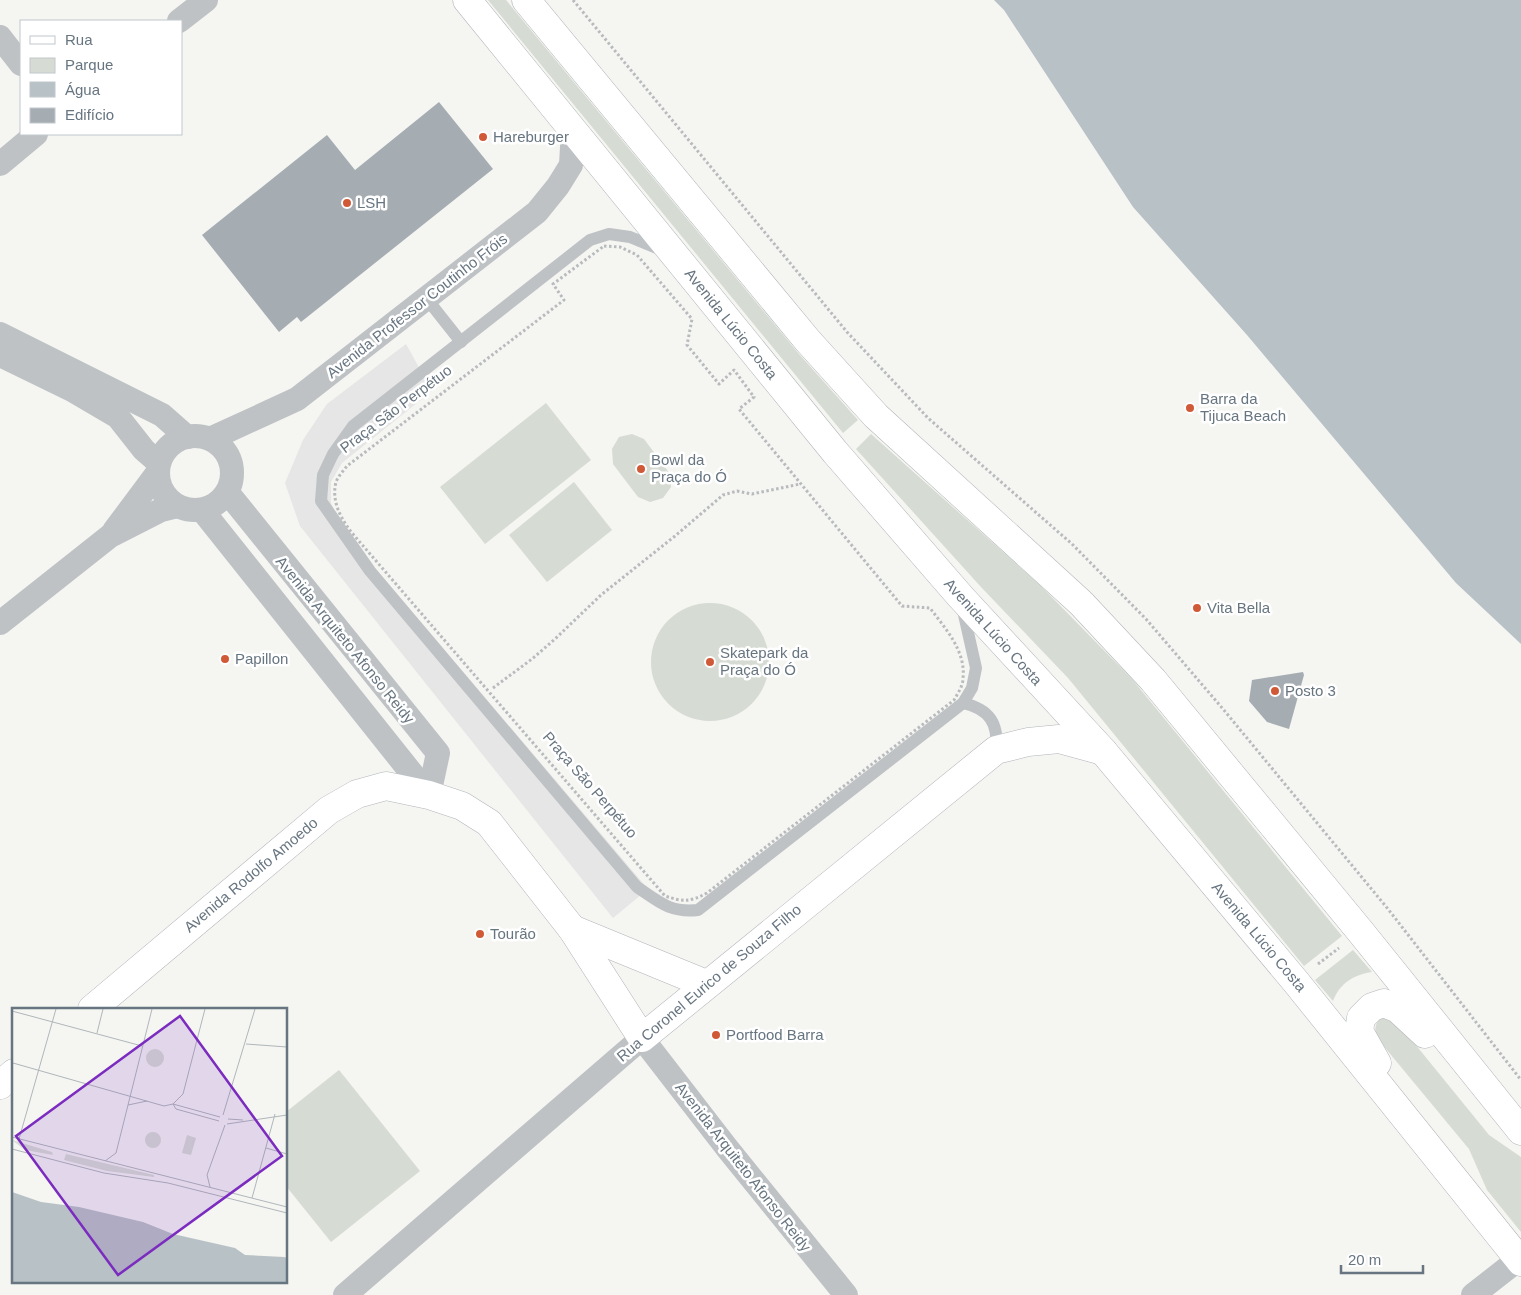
<svg xmlns="http://www.w3.org/2000/svg" width="1521" height="1295" viewBox="0 0 1521 1295" font-family="Helvetica,sans-serif">
  <rect width="100%" height="100%" fill="#f5f5f2"/>
  <polygon fill="#e5e6e5" points="406,344 432,391 342,463 331,482 331,503 347,535 648,889 613,918 300,526 285,483 303,440 327,404"/>
  <g fill="#d6dbd3">
    <polygon points="488,0 506,0 799,354 858,420 843,433"/>
    <polygon points="546,403 591,460 485,544 440,487"/>
    <polygon points="632,434 644,439 670,474 671,487 663,498 650,502 638,497 613,464 612,449 619,437"/>
    <polygon points="871,434 1039,584 1132,679 1342,936 1304,966 1068,678 981,587 856,449"/>
    <polygon points="574,482 612,530 547,582 509,535"/>
    <circle cx="710" cy="662" r="59"/>
    <path d="M1353,950l19,22c-19,3 -32,11 -39,29l-18,-21z"/>
    <path d="M1382,1016l11,1 96,118 32,22v75l-34,-42 -18,-41 -92,-111c-3,-10 -2,-14 5,-22z"/>
    <polygon points="339,1070 420,1171 331,1242 286,1186 286,1112"/>
  </g>
  <polygon fill="#b8c1c5" points="994,0 1521,0 1521,644 1456,583 1247,335 1133,207 1004,10"/>
  <g fill="#a6adb2">
    <polygon points="439,102 493,169 301,322 297,317 279,332 202,235 327,135 355,170"/>
    <polygon points="1303,672 1304,675 1289,729 1267,722 1249,701 1252,680"/>
  </g>
  <g fill="none" stroke-linecap="round" stroke-linejoin="round">
    <g stroke="#b1b6b9" stroke-width="29">
      <g id="secondary">
        <polyline points="467,0 835,452 960,596 1103,751 1296,982 1521,1262"/>
        <polyline points="526,0 808,341 876,416 1081,603 1153,680 1360,931 1521,1131"/>
        <polyline points="572,929 706,984"/>
        <polyline points="92,1009 329,810 357,794 386,786 429,795 462,806 489,823 572,929 642,1038 996,750 1028,742 1059,739 1103,751"/>
        <polyline points="1377,1063 1359,1031 1361,1018 1372,1007 1384,1003 1398,1009 1425,1034"/>
        <polyline points="0,1085 14,1073"/>
      </g>
    </g>
    <g stroke="#b8bbbd" stroke-width="3" stroke-dasharray="2.5 2.5" stroke-linecap="butt">
      <polyline points="573,0 847,332 928,418 1072,544 1146,619 1223,709 1388,909 1521,1080"/>
      <path d="M604,246l16,1 17,8 55,64 -5,26 32,39 15,-14 20,27 -15,12 163,197 28,2c15,20 36,43 33,70 0,8 -5,15 -9,22l-247,193c-17,9 -24,9 -42,3l-313,-363c-11,-14 -21,-32 -16,-51 2,-5 7,-11 11,-16l217,-166 -11,-16z"/>
      <polyline points="493,688 532,659 555,639 601,595 675,536 723,495 737,491 752,494 800,484"/>
      <polyline points="1318,964 1339,948"/>
    </g>
    <g stroke="#bec2c5" stroke-width="12">
      <path d="M664,251l-34,-14 -21,-3 -19,6 -237,186 -20,28 -10,21 -2,26 49,70 267,316c22,15 33,26 61,23l265,-207 9,-15 4,-20 -14,-62"/>
      <polyline points="427,299 461,342"/>
      <path d="M963,703c26,6 36,20 33,47"/>
    </g>
    <g stroke="#bec2c5" stroke-width="24">
      <polyline points="179,21 206,0"/>
      <polyline points="0,37 21,64"/>
      <polyline points="0,164 36,134"/>
      <polyline points="0,334 162,415 187,437"/>
      <polyline points="0,355 72,390 118,417 144,450 159,463"/>
      <circle cx="195" cy="473" r="37"/>
      <polyline points="210,439 297,399 537,212 558,186 571,165 573,129"/>
      <polyline points="228,493 438,753 429,795"/>
      <polyline points="202,510 429,795"/>
      <polyline points="114,531 158,472"/>
      <polyline points="0,623 110,536 161,510 177,506"/>
      <polyline points="345,1295 642,1038 727,1148 846,1295"/>
      <polyline points="1473,1295 1519,1259"/>
    </g>
    <use href="#secondary" stroke="#fff" stroke-width="28"/>
  </g>
  <g fill="#d05a37" stroke="#fff" stroke-width="2">
    <circle cx="483" cy="137" r="5"/>
    <circle cx="347" cy="203" r="5"/>
    <circle cx="1190" cy="408" r="5"/>
    <circle cx="641" cy="469" r="5"/>
    <circle cx="1197" cy="608" r="5"/>
    <circle cx="225" cy="659" r="5"/>
    <circle cx="710" cy="662" r="5"/>
    <circle cx="1275" cy="691" r="5"/>
    <circle cx="480" cy="934" r="5"/>
    <circle cx="716" cy="1035" r="5"/>
  </g>
  <g text-anchor="middle" stroke-width="5" stroke-linejoin="round" paint-order="stroke">
    <g font-size="15" fill="#677580" stroke="#fff" text-anchor="start">
      <text x="493" y="142">Hareburger</text>
      <text x="357" y="208">LSH</text>
      <text x="1200" y="404">Barra da<tspan x="1200" dy="17">Tijuca Beach</tspan></text>
      <text x="651" y="465">Bowl da<tspan x="651" dy="17">Praça do Ó</tspan></text>
      <text x="1207" y="613">Vita Bella</text>
      <text x="720" y="658">Skatepark da<tspan x="720" dy="17">Praça do Ó</tspan></text>
      <text x="235" y="664">Papillon</text>
      <text x="1285" y="696">Posto 3</text>
      <text x="490" y="939">Tourão</text>
      <text x="726" y="1040">Portfood Barra</text>
    </g>
    <g font-size="15" fill="#677580" stroke="#fff">
      <text transform="translate(417 306) rotate(-38)" y="5">Avenida Professor Coutinho Fróis</text>
      <text transform="translate(731 324) rotate(51)" y="5">Avenida Lúcio Costa</text>
      <text transform="translate(396 409) rotate(-37)" y="5">Praça São Perpétuo</text>
      <text transform="translate(993 632) rotate(48)" y="5">Avenida Lúcio Costa</text>
      <text transform="translate(345 640) rotate(51)" y="5">Avenida Arquiteto Afonso Reidy</text>
      <text transform="translate(590 785) rotate(49)" y="5">Praça São Perpétuo</text>
      <text transform="translate(251 875) rotate(-40)" y="5">Avenida Rodolfo Amoedo</text>
      <text transform="translate(1259 937) rotate(50)" y="5">Avenida Lúcio Costa</text>
      <text transform="translate(709 983) rotate(-40)" y="5">Rua Coronel Eurico de Souza Filho</text>
      <text transform="translate(743 1167) rotate(52)" y="5">Avenida Arquiteto Afonso Reidy</text>
    </g>
  </g>
  <g transform="translate(12 1008)">
    <rect width="275" height="275" fill="#f5f5f2"/>
    <path d="M134 50a9 9 0 1 1 18 0a9 9 0 1 1-18 0ZM133 132a8 8 0 1 1 16 0a8 8 0 1 1-16 0ZM175,127l9,3 -5,17 -9,-2zM0,132l40,12 1,3 -28,-5zM54,146l88,21v2l-47,-6 -43,-11z" fill="#d6dbd3"/>
    <path d="M0,184l29,10 38,5 64,15 30,12 62,14 10,7 39,2 3,1v24h-275z" fill="#b8c1c5"/>
    <path fill="none" stroke="#afb6ba" stroke-width="1" d="M0,3l130,35M85,25l6,-24M234,36l41,3M1,55l151,43 9,-2 47,13M161,96l10,-10 22,-85M161,96l3,5 43,12M116,97l19,-4M211,107l32,-106M216,111l15,1M215,116l60,-9M0,129l275,70M7,131l37,-130M254,140l21,6M0,141l92,24 64,10 119,30M93,153l11,-8 36,-144M198,179l-3,-12 18,-50M240,190l23,-84"/>
    <path fill="#7b2cbf" fill-opacity="0.15" stroke="#7b2cbf" stroke-width="2.5" d="M168,8l102,140 -164,119 -102,-139z"/>
    <rect width="275" height="275" fill="none" stroke="#677580" stroke-width="2.5"/>
  </g>
  <rect x="20" y="20" width="162" height="115" fill="#ffffff" stroke="#c2c8cc"/>
  <rect x="30" y="36" width="25" height="8" fill="#ffffff" stroke="#c2c8cc"/>
  <text x="65" y="45" font-size="15" fill="#677580">Rua</text>
  <rect x="30" y="58" width="25" height="15" fill="#d6dbd3" stroke="#c2c8cc"/>
  <text x="65" y="70" font-size="15" fill="#677580">Parque</text>
  <rect x="30" y="82" width="25" height="15" fill="#b8c1c5" stroke="#c2c8cc"/>
  <text x="65" y="95" font-size="15" fill="#677580">Água</text>
  <rect x="30" y="108" width="25" height="15" fill="#a6adb2" stroke="#c2c8cc"/>
  <text x="65" y="120" font-size="15" fill="#677580">Edifício</text>
  <path d="M1341 1265v8h82v-8" fill="none" stroke="#677580" stroke-width="2.5"/>
  <text x="1348" y="1265" font-size="15" fill="#677580" stroke="#ffffff" stroke-width="4" paint-order="stroke">20 m</text>
</svg>
